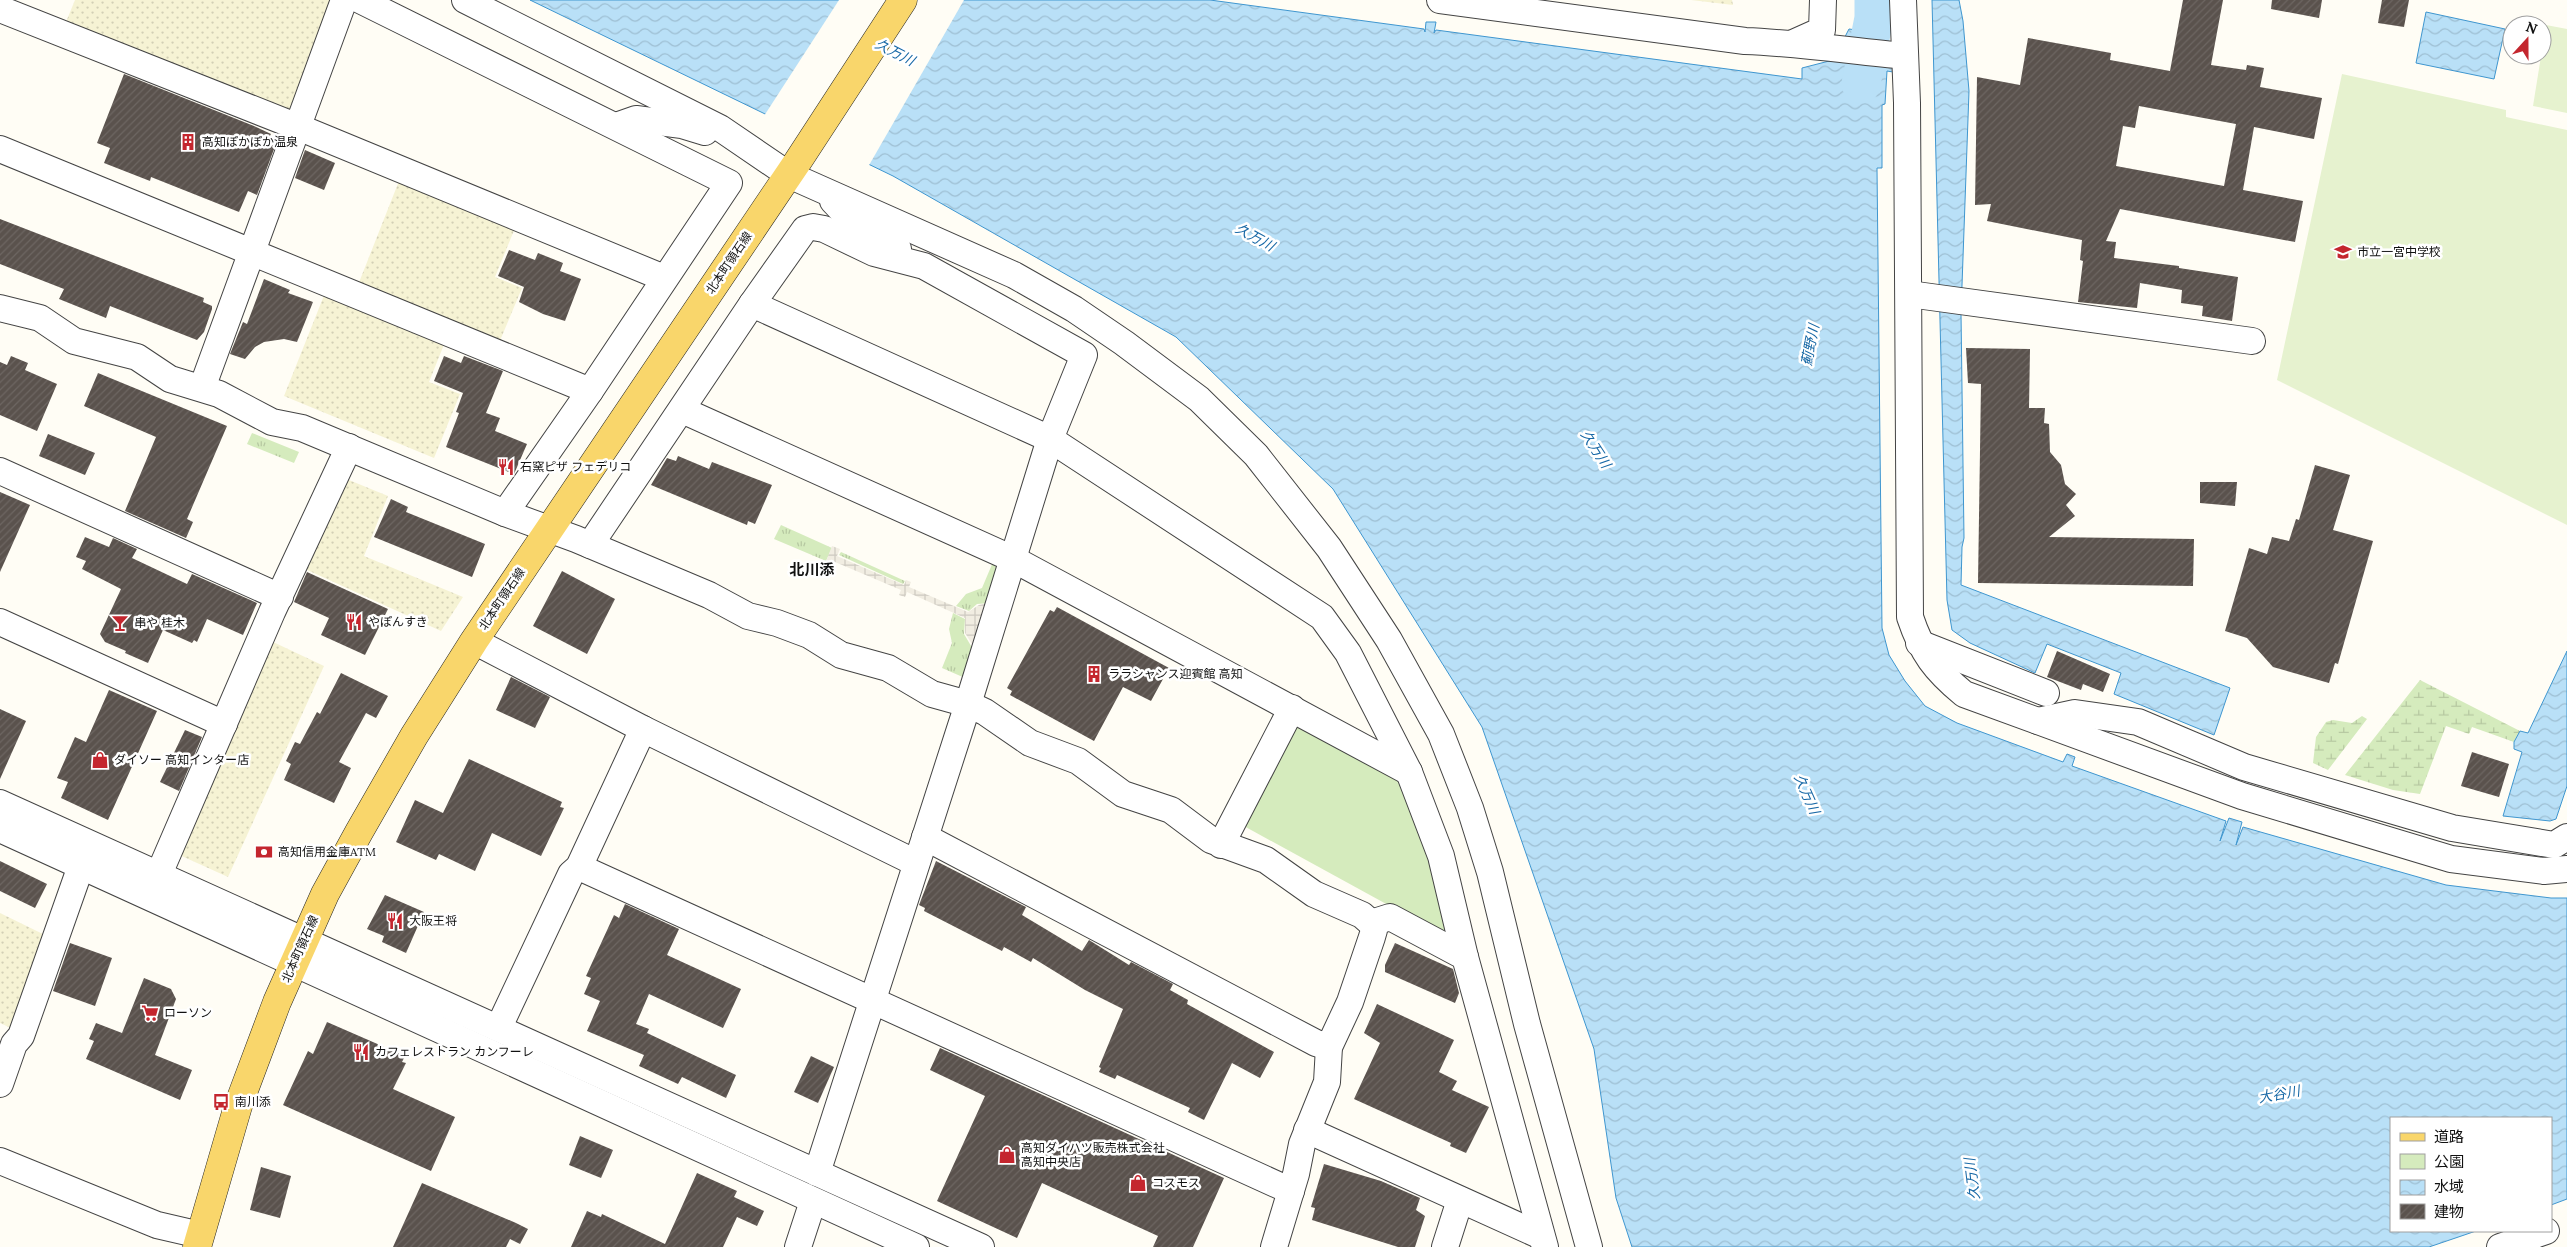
<svg xmlns="http://www.w3.org/2000/svg" width="2567" height="1247" viewBox="0 0 2567 1247" font-family="Lora,'Noto Sans JP',serif">
  <defs>
    <pattern id="farmland-dots" width="8" height="8" patternUnits="userSpaceOnUse" patternTransform="scale(1.25)"><rect width="8" height="8" fill="#f6f3d4"/><path d="M2 2h.1M6 6h.1" fill="none" stroke="#d2cfb5" stroke-width="1.8" stroke-linecap="round"/></pattern>
    <pattern id="grass-tufts" width="24" height="20" patternUnits="userSpaceOnUse" patternTransform="scale(1.25)"><rect width="24" height="20" fill="#d5ebbd"/><path d="M3 7l-1-3M5 7V3M7 7l1-3M15 17l-1-3M17 17v-4M19 17l1-3" fill="none" stroke="#b6c8a1"/></pattern>
    <pattern id="wetland-marsh" width="20" height="14" patternUnits="userSpaceOnUse" patternTransform="scale(1.25)"><rect width="20" height="14" fill="#d5ebbd"/><path d="M1 5h8M5 5V1M11 12h8M15 12V8" fill="none" stroke="#b6c8a1"/></pattern>
    <pattern id="plaza-grid" width="8" height="8" patternUnits="userSpaceOnUse" patternTransform="scale(1.25)"><rect width="8" height="8" fill="#f1ede2"/><path d="M0 4h8M4 0v8" fill="none" stroke="#cecac1"/></pattern>
    <pattern id="water-waves" width="16" height="10" patternUnits="userSpaceOnUse" patternTransform="scale(1.25)"><rect width="16" height="10" fill="#b9e0f7"/><path d="M0 5q4-4 8 0t8 0" fill="none" stroke="#9ebfd3"/></pattern>
    <pattern id="building-hatch" width="6" height="6" patternUnits="userSpaceOnUse" patternTransform="scale(1.25)"><rect width="6" height="6" fill="#5a524d"/><path d="M-1 1l2-2M0 6l6-6M5 7l2-2" fill="none" stroke="#6d6662"/></pattern>
  </defs>
  <rect width="100%" height="100%" fill="#fffdf5"/>
  <g fill="url(#farmland-dots)">
    <polygon points="75,0 330,0 332,4 293,108 284,112 66,22"/>
    <polygon points="1691,0 1732,0 1733,5"/>
    <polygon points="399,181 515,228 495,277 522,288 499,343 358,285"/>
    <polygon points="325,293 445,342 429,382 460,394 434,458 284,396"/>
    <polygon points="344,478 388,496 364,556 463,597 441,631 303,568"/>
    <polygon points="271,641 324,666 228,877 175,853"/>
    <polygon points="0,913 49,937 15,1030 0,1023"/>
  </g>
  <g fill="url(#grass-tufts)">
    <polygon points="252,433 299,452 294,463 247,444"/>
    <polygon points="781,525 832,548 826,561 774,539"/>
    <polygon points="841,552 905,581 903,584 839,555"/>
    <polygon points="993,562 999,573 990,603 977,604 969,611 956,606 966,594 982,588"/>
    <polygon points="953,613 965,619 964,634 974,651 965,678 942,668 952,643 949,629"/>
  </g>
  <g fill="url(#wetland-marsh)">
    <polygon points="2420,680 2520,731 2514,742 2472,727 2469,734 2446,726 2420,794 2393,790 2345,775"/>
    <polygon points="2362,716 2367,719 2328,770 2313,763 2316,737 2326,722 2333,720 2352,723"/>
  </g>
  <polygon fill="#d5ebbd" points="1304,726 1406,785 1449,927 1441,934 1242,825 1293,729"/>
  <g fill="#e6f2cf">
    <polygon points="2546,25 2567,29 2567,113 2533,106"/>
    <polygon points="2342,74 2506,110 2506,117 2567,130 2567,525 2277,380"/>
  </g>
  <polygon fill="url(#plaza-grid)" points="832,546 840,549 837,556 904,585 906,580 911,582 909,587 968,612 979,605 987,603 975,649 965,633 965,618 907,592 905,597 899,595 901,590 835,562 832,567 825,564"/>
  <g fill="url(#water-waves)" stroke="#3f96cf">
    <polygon points="530,0 1210,0 1424,29 1425,32 1426,22 1436,22 1434,33 1436,30 1802,79 1802,68 1833,60 1849,29 1886,34 1893,72 1887,71 1885,104 1882,105 1882,168 1877,168 1882,628 1889,655 1905,681 1925,706 1957,723 2063,762 2067,754 2075,757 2072,766 2226,821 2220,841 2229,818 2242,822 2236,845 2243,827 2446,885 2551,898 2567,898 2567,1199 2551,1205 2551,1118 2391,1118 2391,1231 2476,1231 2429,1247 1632,1247 1616,1198 1594,1049 1482,727 1333,489 1176,337 893,176"/>
    <polygon points="1932,0 1959,0 1963,21 1969,91 1961,313 1964,538 1962,547 1961,585 2230,688 2214,735 2114,694 2121,673 2047,644 2035,673 1970,643 1952,630 1947,600"/>
    <polygon points="2426,12 2505,29 2494,79 2416,63"/>
    <polygon points="2567,651 2567,786 2556,819 2550,821 2503,816 2522,752 2514,749 2514,742 2520,731 2528,733"/>
  </g>
  <polygon fill="#fffdf5" points="839,0 964,0 868,167 764,116"/>
  <g fill="none" stroke-linecap="round" stroke-linejoin="round">
    <polyline stroke="#b9e0f7" stroke-width="39" points="1861,84 1874,18 1874,0"/>
  </g>
  <g fill="url(#building-hatch)" fill-rule="evenodd">
    <path d="M2183,0h40l-12,65 35,5 1,-5 17,3 -4,19 62,11 -8,41 -60,-12 -11,63 60,11 -8,41 -175,-33 -14,32 10,1 -2,16 65,8v2l59,9 -6,44 -30,-5 1,-10 -22,-3 1,-13 -42,-7 -3,25 -59,-6 5,-41 -3,-1 2,-20 -95,-19 4,-17 -16,1 2,-128 43,8 8,-47 83,15 -1,7 60,11zM2139,106l97,18 -12,62 -108,-20 7,-40 12,2z"/>
    <polygon points="2272,0 2322,0 2319,18 2271,9"/>
    <polygon points="2382,0 2409,0 2404,27 2378,23"/>
    <polygon points="124,74 254,126 271,134 269,138 277,141 257,195 248,191 239,212 151,177 150,181 104,163 110,148 97,143"/>
    <polygon points="305,150 335,163 324,190 295,178"/>
    <polygon points="0,219 204,298 203,302 212,306 212,309 204,332 197,340 110,306 106,318 59,299 64,289 0,264"/>
    <polygon points="509,250 535,260 538,253 563,263 560,271 581,279 565,321 543,314 519,302 524,287 498,276"/>
    <polygon points="264,279 290,290 288,293 313,302 297,342 284,339 264,342 255,347 245,359 230,354 243,322 247,324"/>
    <polygon points="1966,348 2030,349 2029,408 2045,408 2044,423 2049,424 2050,452 2061,465 2065,484 2076,494 2066,505 2075,516 2049,537 2194,539 2193,586 1978,583 1981,384 1968,383"/>
    <polygon points="11,356 28,363 25,370 57,384 37,431 0,415 0,362 7,365"/>
    <polygon points="444,356 461,363 464,356 503,371 486,413 500,418 495,431 527,444 514,474 446,447 459,413 456,412 463,393 434,381"/>
    <polygon points="98,373 227,426 187,519 193,522 186,538 125,511 156,437 84,406"/>
    <polygon points="48,434 95,453 85,475 39,456"/>
    <polygon points="678,456 709,469 712,462 772,485 755,524 748,521 747,525 651,485 667,458 676,461"/>
    <polygon points="2315,465 2350,475 2333,530 2373,541 2338,664 2335,663 2329,683 2273,667 2247,638 2225,631 2249,548 2267,554 2272,537 2289,541 2296,519 2299,520"/>
    <polygon points="2200,482 2237,482 2235,506 2200,503"/>
    <polygon points="0,492 30,505 0,572"/>
    <polygon points="391,499 408,507 406,512 485,544 472,577 374,537"/>
    <polygon points="85,537 109,547 113,538 137,549 132,558 187,584 192,574 257,603 243,635 207,619 197,642 194,640 192,643 163,630 148,663 125,653 126,651 105,642 100,634 121,589 82,569 86,561 76,557"/>
    <polygon points="562,571 615,599 587,654 533,626"/>
    <polygon points="307,572 388,609 365,655 321,635 329,618 294,602"/>
    <polygon points="1057,607 1169,668 1151,701 1123,687 1094,741 1010,695 1012,691 1007,688 1050,610 1054,612"/>
    <polygon points="2057,651 2110,674 2103,692 2083,684 2081,690 2047,677"/>
    <polygon points="341,673 388,696 376,718 366,713 339,762 351,768 334,803 284,780 291,764 286,761 295,742 300,744 317,712 320,714"/>
    <polygon points="511,677 550,697 535,728 496,710"/>
    <polygon points="109,690 157,711 108,820 61,798 68,782 57,778 75,737 86,742"/>
    <polygon points="0,709 26,721 0,779"/>
    <polygon points="185,730 202,737 179,791 160,782"/>
    <polygon points="2472,752 2509,764 2499,797 2461,786"/>
    <polygon points="469,759 562,802 560,807 564,808 541,856 492,833 475,871 439,854 436,860 396,842 415,800 443,813"/>
    <polygon points="0,861 47,884 35,908 0,891"/>
    <polygon points="936,861 1026,907 1022,915 1082,951 1089,940 1129,965 1131,962 1173,984 1170,990 1188,1000 1187,1004 1274,1052 1260,1078 1232,1063 1204,1120 1188,1112 1190,1108 1117,1075 1115,1079 1099,1072 1101,1068 1099,1067 1123,1009 1085,990 1033,958 1031,962 1004,947 1002,951 924,911 925,908 919,905"/>
    <polygon points="385,895 424,912 406,953 382,942 384,936 367,929"/>
    <polygon points="625,904 679,929 667,955 741,989 723,1028 649,994 636,1024 649,1029 647,1033 736,1075 726,1098 682,1077 678,1084 639,1066 644,1055 587,1031 600,1001 584,994 591,978 586,976 614,915 619,918"/>
    <polygon points="70,943 112,958 95,1006 53,991"/>
    <polygon points="1395,943 1453,969 1459,993 1455,1003 1385,972 1385,965"/>
    <polygon points="144,978 171,989 176,999 155,1055 192,1070 180,1100 86,1059 94,1041 89,1039 96,1023 122,1033"/>
    <polygon points="1377,1004 1454,1040 1439,1072 1457,1081 1452,1090 1489,1107 1466,1153 1450,1146 1451,1143 1354,1099 1380,1043 1364,1033"/>
    <polygon points="327,1022 405,1056 402,1062 406,1063 393,1089 455,1117 431,1171 283,1105 308,1051 313,1054"/>
    <polygon points="940,1048 1224,1178 1193,1247 1153,1247 1158,1236 1042,1183 1017,1238 937,1201 985,1096 930,1070"/>
    <polygon points="811,1056 834,1067 818,1103 794,1092"/>
    <polygon points="580,1136 613,1150 601,1178 569,1165"/>
    <polygon points="1324,1164 1381,1181 1420,1198 1416,1210 1425,1216 1415,1247 1398,1247 1312,1220 1315,1208 1311,1207"/>
    <polygon points="261,1167 291,1176 280,1218 250,1210"/>
    <polygon points="697,1173 737,1191 734,1197 764,1211 757,1226 737,1217 723,1247 571,1247 587,1211 601,1217 602,1214 665,1244"/>
    <polygon points="422,1183 516,1223 528,1229 520,1244 510,1239 506,1247 393,1247"/>
  </g>
  <g fill="none" stroke-linecap="round" stroke-linejoin="round">
    <g stroke="#444" stroke-width="28">
      <g id="minor">
        <polyline points="360,0 729,183 590,391 505,513"/>
        <polyline points="465,0 720,128 789,175 1014,275 1074,309 1124,343 1199,399 1256,455 1329,548 1389,640 1441,734 1470,808 1490,872 1527,1024 1589,1247"/>
        <path d="M1440,0l305,41c53,2 106,10 160,15"/>
        <path d="M1903,0l4,103 3,514c12,36 25,53 54,77l278,102 209,63 93,12 23,-2"/>
        <polyline points="0,9 298,127 664,278"/>
        <polyline points="1793,43 1822,30 1823,0"/>
        <polyline points="616,126 636,119 682,125 705,132"/>
        <polyline points="0,149 590,391"/>
        <polyline points="833,201 849,218 898,249"/>
        <polyline points="1909,294 2252,341"/>
        <polyline points="752,304 1050,439 1322,617 1348,653 1409,772 1441,856 1465,957"/>
        <polyline points="0,308 40,318 74,341 137,357 170,379 219,394 272,422 302,428 505,513 576,539 709,595 748,616 777,623 809,635 841,655 888,668 932,694 968,704 985,712 1030,743 1078,761 1123,794 1171,810 1211,840 1266,860 1314,894 1362,915 1371,923 1374,930 1372,937 1350,1002 1329,1047 1327,1082 1302,1144 1296,1174 1274,1247"/>
        <polyline points="202,388 344,0"/>
        <polyline points="682,410 1013,559 1409,772"/>
        <polyline points="0,471 280,597"/>
        <polyline points="590,545 752,304 805,229 813,227 824,229 874,253 924,266 1084,355 1050,439 968,704 817,1173"/>
        <polyline points="0,622 224,724"/>
        <polyline points="474,641 643,729 916,863"/>
        <polyline points="1919,643 2046,693"/>
        <polyline points="2038,721 2075,713 2138,722 2244,767 2452,828 2554,845 2567,837"/>
        <polyline points="0,803 981,1247"/>
        <polyline points="0,829 916,1247"/>
        <polyline points="925,837 1316,1043 1329,1047"/>
        <polyline points="1221,845 1292,708"/>
        <polyline points="579,867 1291,1191"/>
        <polyline points="159,874 272,612 349,447"/>
        <polyline points="1371,923 1390,917 1465,957 1545,1247"/>
        <polyline points="499,1027 571,874 579,867 643,729"/>
        <polyline points="0,1084 14,1044 21,1036 81,866"/>
        <polyline points="1307,1130 1541,1236"/>
        <polyline points="0,1161 157,1225 200,1235"/>
        <polyline points="798,1247 813,1201"/>
        <polyline points="1445,1247 1460,1200"/>
        <polyline points="2500,1247 2546,1231"/>
      </g>
    </g>
    <g stroke="#222" stroke-width="29">
      <polyline id="major" points="197,1247 238,1106 277,1002 325,894 359,832 414,736 474,641 798,161 903,0"/>
    </g>
    <use href="#minor" stroke="#fff" stroke-width="26"/>
    <use href="#major" stroke="#f9d66b" stroke-width="28"/>
  </g>
  <defs>
    <g id="building-bare" transform="scale(1.35)"><path d="M-4-6H4V6H1V3H-1V6H-4ZM-2.5-4.3h1.7v1.8h-1.7ZM.8-4.3h1.7v1.8H.8ZM-2.5-1h1.7V.8h-1.7ZM.8-1h1.7V.8H.8Z" fill="#c4262e" stroke="#fff" stroke-width="2.5" paint-order="stroke"/></g>
    <g id="school-bare" transform="scale(1.35)"><path d="M0-5L7-2L0 1L-7-2ZM-4 1L0 2.5L4 1V4Q0 6-4 4Z" fill="#c4262e" stroke="#fff" stroke-width="2.5" paint-order="stroke"/></g>
    <g id="restaurant-bare" transform="scale(1.35)"><path d="M-5-6h1v4h1v-4h1v4h1v-4h1v5L-1.5 .5V6h-2V.5L-5-1ZM5-6V6H3V1.5H1.5Q1.5-4 5-6Z" fill="#c4262e" stroke="#fff" stroke-width="2.5" paint-order="stroke"/></g>
    <g id="bar-bare" transform="scale(1.35)"><path d="M-6-5H6L.8 .8V4.5H3.5V6h-7V4.5H-.8V.8Z" fill="#c4262e" stroke="#fff" stroke-width="2.5" paint-order="stroke"/></g>
    <g id="shop-bare" transform="scale(1.35)"><path d="M-5-2.5h2.3a2.7 3.5 0 0 1 5.4 0H5L5.5 6h-11ZM-1.5-2.5h3a1.5 2.3 0 0 0-3 0Z" fill="#c4262e" stroke="#fff" stroke-width="2.5" paint-order="stroke"/></g>
    <g id="bank-bare" transform="scale(1.35)"><path d="M-6-4H6V4H-6ZM0-2.3a2.3 2.3 0 1 0 0 4.6a2.3 2.3 0 1 0 0-4.6Z" fill="#c4262e" stroke="#fff" stroke-width="2.5" paint-order="stroke"/></g>
    <g id="supermarket-bare" transform="scale(1.35)"><path d="M-6-5.5h2.5l.6 2H6L4.5 2H-2.5L-4.4-4H-6ZM-1.5 3.2a1.3 1.3 0 1 0 .1 0ZM3 3.2a1.3 1.3 0 1 0 .1 0Z" fill="#c4262e" stroke="#fff" stroke-width="2.5" paint-order="stroke"/></g>
    <g id="bus-bare" transform="scale(1.35)"><path d="M-5-6H5V4H4V6H2V4H-2V6H-4V4H-5ZM-3.5-4V0h7V-4ZM-3.5 1.2v1.5H-2V1.2ZM2 1.2v1.5H3.5V1.2Z" fill="#c4262e" stroke="#fff" stroke-width="2.5" paint-order="stroke"/></g>
  </defs>
  <g fill-rule="evenodd">
    <use href="#building-bare" x="188" y="142"/>
    <use href="#school-bare" x="2343" y="252"/>
    <use href="#restaurant-bare" x="506" y="467"/>
    <use href="#restaurant-bare" x="354" y="622"/>
    <use href="#bar-bare" x="120" y="623"/>
    <use href="#building-bare" x="1094" y="674"/>
    <use href="#shop-bare" x="100" y="760"/>
    <use href="#bank-bare" x="264" y="852"/>
    <use href="#restaurant-bare" x="395" y="921"/>
    <use href="#supermarket-bare" x="150" y="1013"/>
    <use href="#restaurant-bare" x="361" y="1052"/>
    <use href="#bus-bare" x="221" y="1102"/>
    <use href="#shop-bare" x="1007" y="1155"/>
    <use href="#shop-bare" x="1138" y="1183"/>
  </g>
  <g text-anchor="middle" stroke-width="5" stroke-linejoin="round" paint-order="stroke">
    <g font-size="12" fill="#111" stroke="#fff" text-anchor="start">
      <text x="202" y="146">高知ぽかぽか温泉</text>
      <text x="2357" y="256">市立一宮中学校</text>
      <text x="520" y="471">石窯ピザ フェデリコ</text>
      <text x="368" y="626">やぽんすき</text>
      <text x="134" y="627">串や 桂木</text>
      <text x="1108" y="678">ララシャンス迎賓館 高知</text>
      <text x="114" y="764">ダイソー 高知インター店</text>
      <text x="278" y="856">高知信用金庫ATM</text>
      <text x="409" y="925">大阪王将</text>
      <text x="164" y="1017">ローソン</text>
      <text x="375" y="1056">カフェレストラン カンフーレ</text>
      <text x="235" y="1106">南川添</text>
      <text x="1021" y="1152">高知ダイハツ販売株式会社<tspan x="1021" dy="14">高知中央店</tspan></text>
      <text x="1152" y="1187">コスモス</text>
    </g>
    <g font-size="12" fill="#111" stroke="#fff">
      <text transform="translate(729 263) rotate(-56)" y="4">北本町領石線</text>
      <text transform="translate(502 599) rotate(-56)" y="4">北本町領石線</text>
      <text transform="translate(300 949) rotate(-66)" y="4">北本町領石線</text>
    </g>
    <g font-size="14" font-style="italic" fill="#1768a6" stroke="#fff">
      <text transform="translate(895 52) rotate(27)" y="5">久万川</text>
      <text transform="translate(1255 237) rotate(29)" y="5">久万川</text>
      <text transform="translate(1810 345) rotate(-79)" y="5">薊野川</text>
      <text transform="translate(1596 449) rotate(57)" y="5">久万川</text>
      <text transform="translate(1807 794) rotate(66)" y="5">久万川</text>
      <text transform="translate(2279 1094) rotate(-10)" y="5">大谷川</text>
      <text transform="translate(1972 1179) rotate(-97)" y="5">久万川</text>
    </g>
    <g font-size="15" font-weight="bold" fill="#111" stroke="#fff">
      <text x="812" y="575">北川添</text>
    </g>
  </g>
  <rect x="2390" y="1117" width="162" height="115" fill="#ffffff" stroke="#a0a0a0"/>
  <rect x="2400" y="1133" width="25" height="8" fill="#f9d66b" stroke="#a0a0a0"/>
  <text x="2434" y="1142" font-size="15" fill="#111111">道路</text>
  <rect x="2400" y="1154" width="25" height="15" fill="#d5ebbd" stroke="#a0a0a0"/>
  <text x="2434" y="1167" font-size="15" fill="#111111">公園</text>
  <rect x="2400" y="1180" width="25" height="15" fill="url(#water-waves)" stroke="#a0a0a0"/>
  <text x="2434" y="1192" font-size="15" fill="#111111">水域</text>
  <rect x="2400" y="1204" width="25" height="15" fill="url(#building-hatch)" stroke="#a0a0a0"/>
  <text x="2434" y="1217" font-size="15" fill="#111111">建物</text>
  <g transform="translate(2527 40) rotate(21)"><circle r="24" fill="#ffffff" stroke="#a0a0a0"/>
  <path d="M0-4L9 19L0 12L-9 19Z" fill="#c4262e"/>
  <text y="-8" font-size="14" font-weight="bold" text-anchor="middle" fill="#111111">N</text>
  </g>
</svg>
